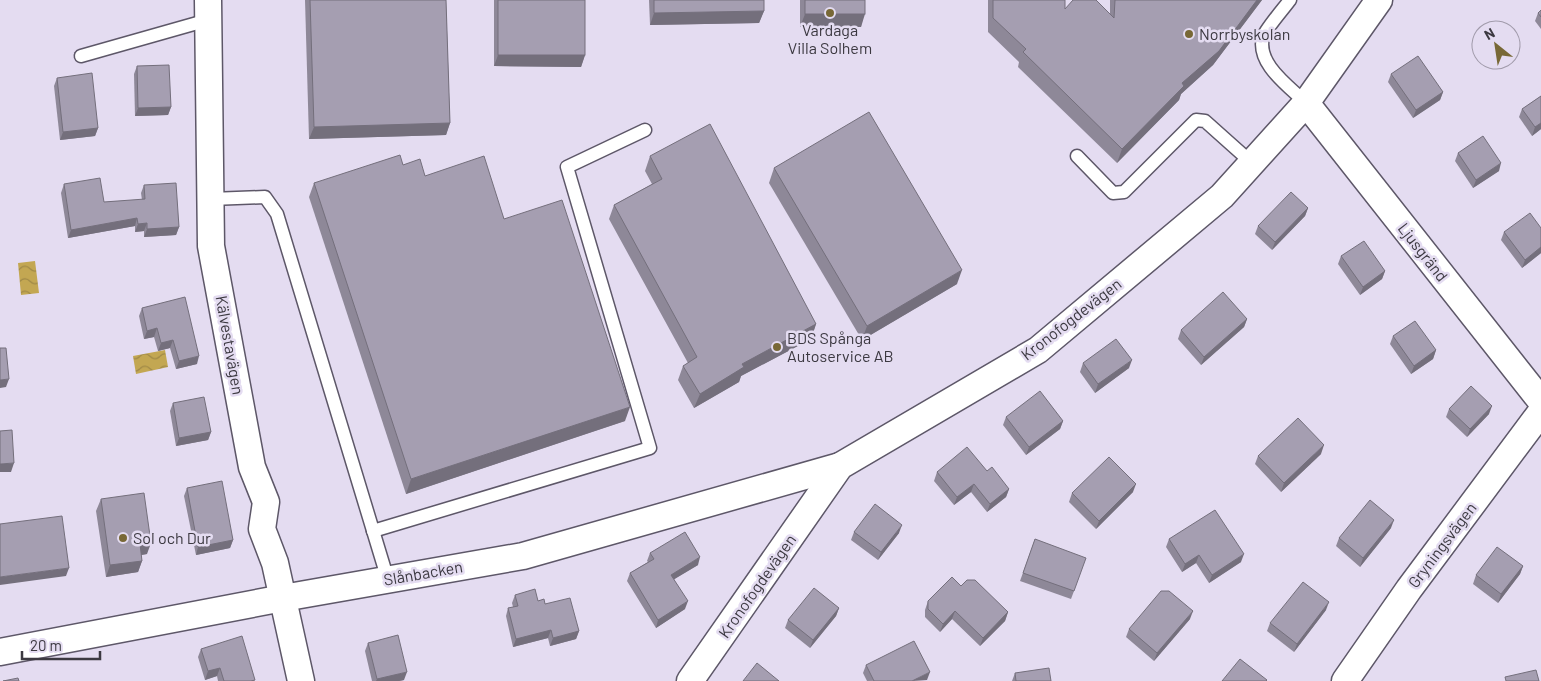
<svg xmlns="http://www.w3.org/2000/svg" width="1541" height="681" viewBox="0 0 1541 681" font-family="Barlow,sans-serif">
  <defs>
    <pattern id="water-waves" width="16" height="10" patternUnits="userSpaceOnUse" patternTransform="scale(1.25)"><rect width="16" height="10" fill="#c3a752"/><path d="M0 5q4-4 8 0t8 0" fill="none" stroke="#a08946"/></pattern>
  </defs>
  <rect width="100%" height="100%" fill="#e4dcf1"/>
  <g fill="url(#water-waves)">
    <polygon points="35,261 39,293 21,295 18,263"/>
    <polygon points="165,350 168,367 136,374 133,356"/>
  </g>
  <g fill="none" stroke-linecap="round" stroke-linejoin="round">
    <g stroke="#5d5768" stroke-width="15">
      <g id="lane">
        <path d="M1290,0c-6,8 -25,30 -27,37 -7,27 26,49 43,66"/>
        <polyline points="81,56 208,20"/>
        <polyline points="1077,156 1113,193 1124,192 1196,120 1205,121 1252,163"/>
        <polyline points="211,199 265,197 277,214 388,580"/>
        <polyline points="373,531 650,448 567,167 645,130"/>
      </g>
    </g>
    <g stroke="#5d5768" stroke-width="29">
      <g id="street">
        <polyline points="208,0 211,246 252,467 266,502 262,529 275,563 301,681"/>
        <polyline points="1306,103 1541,401"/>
        <polyline points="0,652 283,598 523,556 840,466"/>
        <polyline points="690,681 840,466 1038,350 1222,196 1306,103 1379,0"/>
        <polyline points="1345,681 1409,589 1541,412"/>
      </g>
    </g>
    <use href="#lane" stroke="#fff" stroke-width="12"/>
    <use href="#street" stroke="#fff" stroke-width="26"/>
  </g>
  <g fill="#8e8898">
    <polygon points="305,0 446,0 450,123 446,135 309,139"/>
    <polygon points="494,0 585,0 585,55 581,67 494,66"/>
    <polygon points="649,0 764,0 764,11 759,23 650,25"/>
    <polygon points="800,0 865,0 861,27 800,27"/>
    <polygon points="988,0 1065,0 1065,9 1110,14 1110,0 1262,0 1213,65 1181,94 1179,100 1117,163 1018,67 1019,62 988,32"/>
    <polygon points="1541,10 1541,29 1535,21 1538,13"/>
    <polygon points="137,66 171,107 168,115 135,116 134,74"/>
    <polygon points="1391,74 1443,92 1440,100 1413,118 1388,82"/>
    <polygon points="57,78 98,128 95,136 60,140 54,86"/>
    <polygon points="1541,96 1541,129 1532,136 1519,117 1522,109"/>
    <polygon points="1458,153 1499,171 1473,188 1455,161"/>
    <polygon points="650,156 816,324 811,339 741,376 739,382 694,408 678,380 683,366 688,363 609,219 614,205 652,184 645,171"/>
    <polygon points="403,165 425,176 504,219 625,421 406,494 309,197 314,183"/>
    <polygon points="774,168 957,284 862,340 769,183"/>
    <polygon points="64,184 104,202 142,200 141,193 144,185 179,227 176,235 144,237 144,231 135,232 135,226 68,238 61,193"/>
    <polygon points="1308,208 1305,216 1272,250 1255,234 1258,226"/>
    <polygon points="1541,228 1541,253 1522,268 1501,240 1504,232"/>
    <polygon points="1341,256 1385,271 1382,279 1360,295 1338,264"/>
    <polygon points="142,308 197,364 176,369 170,348 158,351 154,337 144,339 139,316"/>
    <polygon points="1247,319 1244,327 1201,365 1178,339 1181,330"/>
    <polygon points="1393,336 1436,350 1433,359 1411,374 1390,344"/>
    <polygon points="1083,363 1129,368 1095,393 1080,372"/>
    <polygon points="173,403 211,432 208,440 176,446 170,411"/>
    <polygon points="1449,409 1489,414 1467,437 1446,417"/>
    <polygon points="1006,417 1063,421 1060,429 1026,455 1003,425"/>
    <polygon points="1321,454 1281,492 1255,464 1258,456"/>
    <polygon points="987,471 1009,489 1006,497 987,512 971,492 954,505 934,481 937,472"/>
    <polygon points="187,488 233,540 230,548 196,555 184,496"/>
    <polygon points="1133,492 1096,529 1069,502 1072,493"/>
    <polygon points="101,499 147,554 141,555 142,561 138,572 106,577 96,511"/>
    <polygon points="1391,528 1360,567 1336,546 1339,538"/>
    <polygon points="854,532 899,533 878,560 851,540"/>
    <polygon points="1035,539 1074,591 1071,599 1020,581"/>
    <polygon points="1169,539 1241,562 1209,583 1196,563 1182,572 1166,547"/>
    <polygon points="650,553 698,565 674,579 685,609 656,628 627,581 630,573 648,562 647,561"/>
    <polygon points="1523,566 1520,574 1498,603 1473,584 1476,575"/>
    <polygon points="515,595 538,601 545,604 579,631 576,639 550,646 548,638 513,647 506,616 508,608 513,607 512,603"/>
    <polygon points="928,601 1008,612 1005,621 980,646 952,619 940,632 925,617 925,610"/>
    <polygon points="839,608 836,616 810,648 785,628 788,620"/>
    <polygon points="1326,610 1294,652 1267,631 1270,623"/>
    <polygon points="1190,619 1154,661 1126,637 1129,629"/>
    <polygon points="368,643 404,680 399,681 372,681 365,651"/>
    <polygon points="201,649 255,681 218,681 217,676 205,680 198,657"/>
    <polygon points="866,665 927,680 867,681 863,673"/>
    <polygon points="1015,673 1051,681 1012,681"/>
  </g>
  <g fill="#746f7c">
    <polygon points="1257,0 1262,0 1213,65 1181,94 1179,100 1117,163 1122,149"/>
    <polygon points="764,11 759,23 650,25 654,13"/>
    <polygon points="805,14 865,14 861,27 800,27"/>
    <polygon points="498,55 585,55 581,67 494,66"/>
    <polygon points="1443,92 1440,100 1413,118 1416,110"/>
    <polygon points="171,107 168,115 135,116 138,108"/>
    <polygon points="450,123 446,135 309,139 314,127"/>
    <polygon points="1541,123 1541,129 1532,136 1535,127"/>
    <polygon points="98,128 95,136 60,140 63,132"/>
    <polygon points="1501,163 1499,171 1473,188 1476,180"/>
    <polygon points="1308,208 1305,216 1272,250 1275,242"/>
    <polygon points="137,218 135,226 68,238 71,230"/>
    <polygon points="147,223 144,231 135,232 138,224"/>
    <polygon points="179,227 176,235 144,237 147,229"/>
    <polygon points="1541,247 1541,253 1522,268 1525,260"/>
    <polygon points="962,270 957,284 862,340 867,326"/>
    <polygon points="1385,271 1382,279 1360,295 1363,287"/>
    <polygon points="1247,319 1244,327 1201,365 1204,357"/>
    <polygon points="816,324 811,339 741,376 739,382 694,408 700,394 742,364"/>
    <polygon points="157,328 154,337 144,339 147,331"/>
    <polygon points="173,340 170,348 158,351 161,343"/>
    <polygon points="1436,350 1433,359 1411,374 1414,366"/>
    <polygon points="199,356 197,364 176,369 179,361"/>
    <polygon points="1132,360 1129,368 1095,393 1098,384"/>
    <polygon points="9,379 6,387 0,388 0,380"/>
    <polygon points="1492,406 1489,414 1467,437 1470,429"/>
    <polygon points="630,407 625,421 406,494 411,479"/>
    <polygon points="1063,421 1060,429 1026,455 1029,447"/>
    <polygon points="211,432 208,440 176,446 179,438"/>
    <polygon points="1324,445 1321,454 1281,492 1284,483"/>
    <polygon points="14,463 11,472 0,472 0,464"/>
    <polygon points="974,484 971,492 954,505 957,497"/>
    <polygon points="1136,484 1133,492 1096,529 1099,521"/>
    <polygon points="1009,489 1006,497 987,512 990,504"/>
    <polygon points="1394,520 1391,528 1360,567 1363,558"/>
    <polygon points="902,525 899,533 878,560 881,552"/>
    <polygon points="233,540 230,548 196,555 198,547"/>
    <polygon points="151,543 147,554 135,556 140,544"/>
    <polygon points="1244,554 1241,562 1209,583 1212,575"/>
    <polygon points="1199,555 1196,563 1182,572 1185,564"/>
    <polygon points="700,557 698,565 668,583 671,575"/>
    <polygon points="142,561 138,572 106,577 110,565"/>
    <polygon points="1523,566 1520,574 1498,603 1501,594"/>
    <polygon points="69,568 66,576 0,585 0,577"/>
    <polygon points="688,601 685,609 656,628 658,620"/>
    <polygon points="1329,602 1326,610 1294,652 1297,644"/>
    <polygon points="839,608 836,616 810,648 813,640"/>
    <polygon points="955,611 952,619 940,632 943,624"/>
    <polygon points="1193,611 1190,619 1154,661 1157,653"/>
    <polygon points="1008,612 1005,621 980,646 983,638"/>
    <polygon points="551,630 548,638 513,647 516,639"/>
    <polygon points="579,631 576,639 550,646 553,638"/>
    <polygon points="220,668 217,676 205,680 208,671"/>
    <polygon points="407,672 404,680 399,681 376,681 377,679"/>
    <polygon points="930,672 927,680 912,681"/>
  </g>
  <g fill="#a59eb1" stroke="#746f7c">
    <polygon points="310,0 446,0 450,123 314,127"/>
    <rect x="498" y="0" width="87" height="55"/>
    <polygon points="654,0 764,0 764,11 654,13"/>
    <rect x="805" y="0" width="60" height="14"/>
    <polygon points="993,0 1065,0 1065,9 1073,0 1096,0 1114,18 1115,0 1257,0 1219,51 1182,83 1184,86 1122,149 1023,52 1026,49 993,18"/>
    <polygon points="1541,10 1541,17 1538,13"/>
    <polygon points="1418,56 1443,92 1416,110 1391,74"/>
    <polygon points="169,65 171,107 138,108 137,66"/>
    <polygon points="92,73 98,128 63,132 57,78"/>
    <polygon points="1541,96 1541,123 1535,127 1522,109"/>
    <polygon points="869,112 962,270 867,326 774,168"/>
    <polygon points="710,124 816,324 742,364 744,367 700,394 683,366 697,357 614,205 662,179 650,156"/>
    <polygon points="1483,136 1501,163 1476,180 1458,153"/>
    <polygon points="400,155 403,165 420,159 425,176 484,156 504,219 562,200 630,407 411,479 314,183"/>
    <polygon points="100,178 104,202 145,199 144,185 176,183 179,227 147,229 147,223 138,224 137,218 71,230 64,184"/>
    <polygon points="1291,192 1308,208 1275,242 1258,226"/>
    <polygon points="1530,213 1541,228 1541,247 1525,260 1504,232"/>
    <polygon points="1364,241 1385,271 1363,287 1341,256"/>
    <polygon points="1223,292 1247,319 1204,357 1181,330"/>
    <polygon points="185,297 199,356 179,361 173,340 161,343 157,328 147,331 142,308"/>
    <polygon points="1415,321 1436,350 1414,366 1393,336"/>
    <polygon points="1116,339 1132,360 1098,384 1083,363"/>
    <polygon points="0,348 6,348 9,379 0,380"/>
    <polygon points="1471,386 1492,406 1470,429 1449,409"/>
    <polygon points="1040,391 1063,421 1029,447 1006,417"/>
    <polygon points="204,397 211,432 179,438 173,403"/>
    <polygon points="1298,418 1324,445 1284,483 1258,456"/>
    <polygon points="12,430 14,463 0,464 0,431"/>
    <polygon points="967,447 987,471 992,467 1009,489 990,504 974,484 957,497 937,472"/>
    <polygon points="1109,457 1136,484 1099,521 1072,493"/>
    <polygon points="222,481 233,540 198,547 187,488"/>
    <polygon points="144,493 151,543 140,544 142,561 110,565 101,499"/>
    <polygon points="1370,500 1394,520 1363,558 1339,538"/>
    <polygon points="875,504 902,525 881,552 854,532"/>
    <polygon points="1215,510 1244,554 1212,575 1199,555 1185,564 1169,539"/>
    <polygon points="62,516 69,568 0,577 0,524"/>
    <polygon points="685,532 700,557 671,575 688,601 658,620 630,573 654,559 650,553"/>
    <polygon points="1035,539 1086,558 1074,591 1023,573"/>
    <polygon points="1497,547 1523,566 1501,594 1476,575"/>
    <polygon points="952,577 961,586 967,580 975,580 1008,612 983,638 955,611 943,624 928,609 928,601"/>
    <polygon points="1303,582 1329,602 1297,644 1270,623"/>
    <polygon points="814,588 839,608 813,640 788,620"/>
    <polygon points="535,589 538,601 544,599 545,604 570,598 579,631 553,638 551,630 516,639 508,608 518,606 515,595"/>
    <polygon points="1161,591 1169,591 1193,611 1157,653 1129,629"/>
    <polygon points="398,635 407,672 377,679 368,643"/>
    <polygon points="242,636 255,680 251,681 224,681 220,668 208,671 201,649"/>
    <polygon points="914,641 930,672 912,681 874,681 866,665"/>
    <polygon points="1240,659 1267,680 1266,681 1222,681"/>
    <polygon points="757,663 779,681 743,681"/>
    <polygon points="1049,668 1051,681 1016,681 1015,673"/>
    <polygon points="1536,670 1539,681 1506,681 1505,677"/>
    <polygon points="18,678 19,681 3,681"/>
  </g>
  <g fill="#786836" stroke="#e4dcf1" stroke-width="2">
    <circle cx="830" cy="13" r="5"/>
    <circle cx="1189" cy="34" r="5"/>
    <circle cx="777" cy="347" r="5"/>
    <circle cx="123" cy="538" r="5"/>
  </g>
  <g text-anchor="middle" stroke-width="5" stroke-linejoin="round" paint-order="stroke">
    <g font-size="16" fill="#3c3941" stroke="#e4dcf1" text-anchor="start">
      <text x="830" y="36" text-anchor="middle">Vardaga<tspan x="830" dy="18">Villa Solhem</tspan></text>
      <text x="1199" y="40">Norrbyskolan</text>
      <text x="787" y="344">BDS Spånga<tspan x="787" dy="18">Autoservice AB</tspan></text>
      <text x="133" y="544">Sol och Dur</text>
    </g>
    <g font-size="16" fill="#3c3941" stroke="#e4dcf1">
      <text transform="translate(1423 252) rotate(52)" y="6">Ljusgränd</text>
      <text transform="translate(1071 319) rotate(-38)" y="6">Kronofogdevägen</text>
      <text transform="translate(230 345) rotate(80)" y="6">Kälvestavägen</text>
      <text transform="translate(1442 545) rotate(-53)" y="6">Gryningsvägen</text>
      <text transform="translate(423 573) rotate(-10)" y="6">Slånbacken</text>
      <text transform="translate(757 586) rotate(-55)" y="6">Kronofogdevägen</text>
    </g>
  </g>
  <g transform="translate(1496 45) rotate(330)"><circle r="24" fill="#e4dcf1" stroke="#a19bab"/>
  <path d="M0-4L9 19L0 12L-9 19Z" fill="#786836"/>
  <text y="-8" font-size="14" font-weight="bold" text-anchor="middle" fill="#3c3941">N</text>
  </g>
  <path d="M22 651v8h78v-8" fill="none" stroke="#3c3941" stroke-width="2.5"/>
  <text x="30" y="651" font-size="15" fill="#3c3941" stroke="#e4dcf1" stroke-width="4" paint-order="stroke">20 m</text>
</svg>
